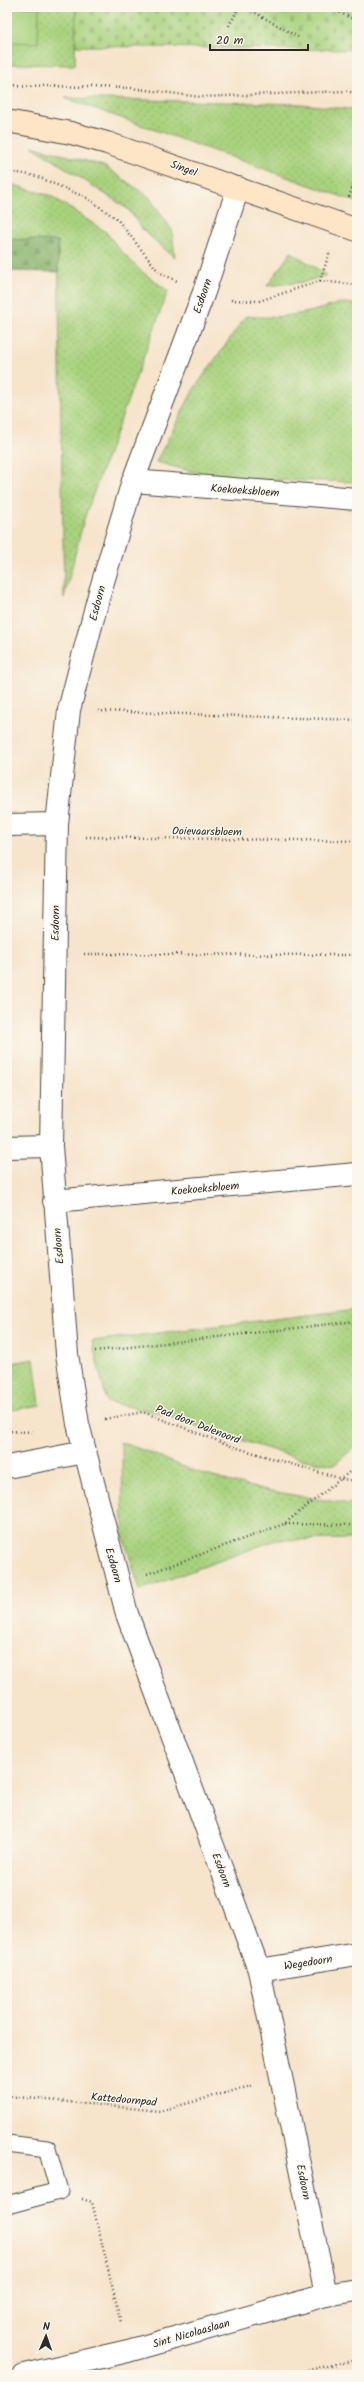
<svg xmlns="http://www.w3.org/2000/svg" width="364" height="2382" viewBox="0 0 364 2382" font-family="Kalam,sans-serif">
  <defs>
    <pattern id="grass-dots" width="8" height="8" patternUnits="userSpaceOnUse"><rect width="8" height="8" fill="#a8d27d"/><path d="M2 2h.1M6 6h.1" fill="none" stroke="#91b46c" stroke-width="1.8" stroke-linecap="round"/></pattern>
    <pattern id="forest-firs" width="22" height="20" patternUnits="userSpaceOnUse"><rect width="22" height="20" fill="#86b46c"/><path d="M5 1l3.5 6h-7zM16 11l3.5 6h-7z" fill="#6e9359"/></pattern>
    <pattern id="cemetery-stones" width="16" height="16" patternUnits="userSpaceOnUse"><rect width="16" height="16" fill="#a8d27d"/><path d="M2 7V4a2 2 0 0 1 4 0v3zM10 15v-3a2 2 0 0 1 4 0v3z" fill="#91b46c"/></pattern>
  </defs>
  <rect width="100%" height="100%" fill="#fbf7ec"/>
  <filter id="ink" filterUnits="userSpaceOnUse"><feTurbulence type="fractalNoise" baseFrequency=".025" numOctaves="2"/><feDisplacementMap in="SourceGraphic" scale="8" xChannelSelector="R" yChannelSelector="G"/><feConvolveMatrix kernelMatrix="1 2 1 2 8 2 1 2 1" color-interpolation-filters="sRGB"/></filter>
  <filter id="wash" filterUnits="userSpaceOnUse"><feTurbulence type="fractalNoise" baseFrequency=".012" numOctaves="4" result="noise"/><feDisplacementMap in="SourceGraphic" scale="16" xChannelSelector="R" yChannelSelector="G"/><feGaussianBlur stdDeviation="0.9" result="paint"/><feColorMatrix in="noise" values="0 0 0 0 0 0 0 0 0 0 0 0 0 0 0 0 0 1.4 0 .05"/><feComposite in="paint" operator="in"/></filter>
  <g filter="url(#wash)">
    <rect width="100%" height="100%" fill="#f6e4cb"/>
    <g fill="url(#grass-dots)" stroke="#6a7e54">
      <polygon points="7,7 76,7 75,65 7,64"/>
      <polygon points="65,98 301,104 357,110 357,202"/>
      <polygon points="32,146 104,166 149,197 172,230 175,258 143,230 128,209"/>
      <polygon points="7,183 51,196 106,232 120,250 141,271 168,291 84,519 64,598 58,241 7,239"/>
      <polygon points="291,252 327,275 304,282 267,286"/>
      <path d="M340,303l17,1v178l-121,-3 -35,-5 -45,-12 38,-73 52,-73c32,4 64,-3 94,-13z"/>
      <polygon points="357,1309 357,1445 334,1465 300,1459 154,1412 107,1402 92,1341"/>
      <polygon points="34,1359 40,1405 7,1411 7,1364"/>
      <path d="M120,1442c33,10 65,28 97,36 46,13 93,20 140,27v34l-81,1 -136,50 -17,-54 -1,-88z"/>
    </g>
    <polygon fill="url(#forest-firs)" stroke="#58704c" points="7,239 58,241 58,272 7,271"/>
    <polygon fill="url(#cemetery-stones)" stroke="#6a7e54" points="76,7 357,7 357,50 75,46"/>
    <polygon fill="#a8d27d" stroke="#6a7e54" points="7,7 39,7 38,43 7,42"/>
  </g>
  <g filter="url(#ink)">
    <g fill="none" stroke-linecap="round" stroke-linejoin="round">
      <g stroke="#494743" stroke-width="19">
        <polyline id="lane" points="7,2144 47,2149 59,2191 7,2205"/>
      </g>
      <g stroke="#494743" stroke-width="24">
        <g id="street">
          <polyline points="238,188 204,292 133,481 99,595 69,710 57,824 51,1146 67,1354 78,1424 127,1614 259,1970 326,2295"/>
          <polyline points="133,481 357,499"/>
          <polyline points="7,825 57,824"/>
          <polyline points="7,1147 51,1146"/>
          <polyline points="54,1201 357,1174"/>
          <polyline points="7,1467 85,1452"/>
          <polyline points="259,1970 357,1954"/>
          <polyline points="24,2375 128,2351 326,2295 357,2290"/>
        </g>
      </g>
      <g stroke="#494743" stroke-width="24">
        <polyline id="secondary" points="7,121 71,133 107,143 357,230"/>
      </g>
      <g stroke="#494743" stroke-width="2.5" stroke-dasharray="1 3" stroke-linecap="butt">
        <polyline points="245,7 298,37"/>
        <polyline points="329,7 357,21"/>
        <polyline points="229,26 239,7"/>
        <polyline points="7,85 131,88 201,97 347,91 357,94"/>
        <polyline points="7,171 36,176 87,198 117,219 159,272 177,281"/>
        <polyline points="349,197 357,175"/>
        <polyline points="320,281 330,251"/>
        <polyline points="231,300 259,301 320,281 357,285"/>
        <polyline points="98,711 357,720"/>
        <polyline points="86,837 357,841"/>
        <polyline points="84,954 357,955"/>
        <polyline points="95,1351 357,1321"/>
        <polyline points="105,1419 143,1412 234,1447 342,1479 357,1481"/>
        <polyline points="7,1431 32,1432"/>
        <polyline points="285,1524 357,1525"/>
        <polyline points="147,1574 284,1524 357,1466"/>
        <polyline points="7,2096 160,2111 254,2085"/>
        <polyline points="82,2199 92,2202 121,2323"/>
        <polyline points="284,2375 357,2360"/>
      </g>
      <use href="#lane" stroke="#fff" stroke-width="17"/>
      <use href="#street" stroke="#fff" stroke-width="22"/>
      <use href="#secondary" stroke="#fde5c5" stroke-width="22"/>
    </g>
  </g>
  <g text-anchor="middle" stroke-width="3" stroke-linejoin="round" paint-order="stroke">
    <g font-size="11" fill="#2b2b2b" stroke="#fbf7ec">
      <text transform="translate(184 168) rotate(20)" y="4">Singel</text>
      <text transform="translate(202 296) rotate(-71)" y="4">Esdoorn</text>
      <text transform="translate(245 490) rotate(4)" y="4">Koekoeksbloem</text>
      <text transform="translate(97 603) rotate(-75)" y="4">Esdoorn</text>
      <text transform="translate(207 831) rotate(1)" y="4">Ooievaarsbloem</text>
      <text transform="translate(55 923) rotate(-89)" y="4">Esdoorn</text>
      <text transform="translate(205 1188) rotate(-5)" y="4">Koekoeksbloem</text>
      <text transform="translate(58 1246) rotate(-95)" y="4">Esdoorn</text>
      <text transform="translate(198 1424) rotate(21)" y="4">Pad door Dalenoord</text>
      <text transform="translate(114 1565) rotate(74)" y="4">Esdoorn</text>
      <text transform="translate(222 1870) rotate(70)" y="4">Esdoorn</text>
      <text transform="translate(308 1962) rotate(-9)" y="4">Wegedoorn</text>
      <text transform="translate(124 2099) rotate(5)" y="4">Kattedoornpad</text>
      <text transform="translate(304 2182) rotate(79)" y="4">Esdoorn</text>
      <text transform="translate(191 2333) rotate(-16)" y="4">Sint Nicolaaslaan</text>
    </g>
  </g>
  <rect width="364" height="2382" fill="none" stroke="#fbf7ec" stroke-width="24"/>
  <g transform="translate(46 2336) rotate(2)" stroke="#fbf7ec" stroke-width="3" paint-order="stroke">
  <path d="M0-3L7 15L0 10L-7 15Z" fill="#2b2b2b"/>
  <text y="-6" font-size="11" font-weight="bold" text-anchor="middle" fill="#2b2b2b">N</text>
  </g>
  <path d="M210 44v6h98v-6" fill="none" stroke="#2b2b2b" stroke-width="2"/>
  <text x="216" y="44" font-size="12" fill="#2b2b2b" stroke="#fbf7ec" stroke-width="3" paint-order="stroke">20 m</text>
</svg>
